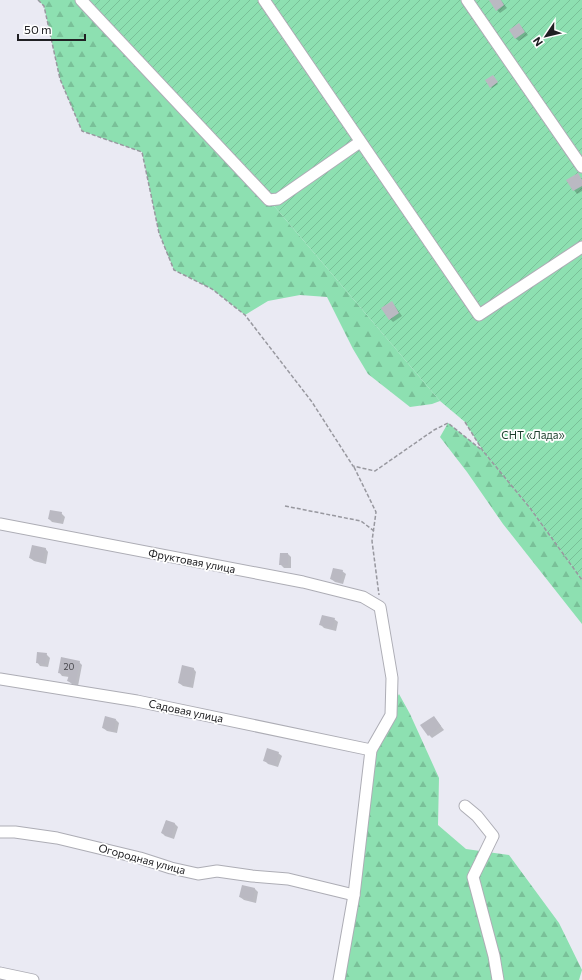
<svg xmlns="http://www.w3.org/2000/svg" width="582" height="980" viewBox="0 0 582 980" font-family="Commissioner,sans-serif">
  <defs>
    <pattern id="forest-firs" width="22" height="20" patternUnits="userSpaceOnUse"><rect width="22" height="20" fill="#8de0b1"/><path d="M5 1l3.5 6h-7zM16 11l3.5 6h-7z" fill="#79c098"/></pattern>
    <pattern id="garden-furrows" width="10" height="10" patternUnits="userSpaceOnUse"><rect width="10" height="10" fill="#8de0b1"/><path d="M-1 1l2-2M0 10L10 0M9 11l2-2" fill="none" stroke="#79c098"/></pattern>
  </defs>
  <rect width="100%" height="100%" fill="#eaeaf3"/>
  <g fill="url(#forest-firs)">
    <polygon points="38,0 81,0 269,200 440,401 432,404 410,407 368,374 353,349 327,297 300,295 268,301 245,315 212,289 174,270 159,233 142,152 82,131 60,79 44,6"/>
    <polygon points="448,423 483,451 530,508 582,580 582,624 503,524 467,472 440,437"/>
    <polygon points="399,694 410,714 439,778 438,825 466,849 509,855 559,923 582,970 579,980 344,980 355,878 382,722"/>
  </g>
  <polygon fill="url(#garden-furrows)" points="81,0 582,0 582,580 530,508 483,451 465,422 440,401 269,200"/>
  <g fill="#0003">
    <polygon points="495,0 501,0 507,8 500,13 497,10"/>
    <polygon points="519,24 528,35 519,41 515,38"/>
    <polygon points="494,78 498,84 492,88 491,87"/>
    <polygon points="582,180 582,191 577,194 574,190"/>
    <polygon points="395,306 402,316 393,322 390,319"/>
    <polygon points="61,513 65,517 63,524 52,522 49,519"/>
    <polygon points="45,548 48,552 46,564 34,561 30,558"/>
    <polygon points="281,554 288,554 291,557 291,568 284,568 280,564"/>
    <polygon points="342,571 346,574 343,584 335,582 331,579"/>
    <polygon points="334,619 338,622 336,631 324,628 321,625"/>
    <polygon points="46,654 50,658 48,667 40,666 37,662"/>
    <polygon points="79,662 82,665 78,686 72,684 68,681 69,677 62,676 59,672"/>
    <polygon points="193,668 196,672 193,688 183,686 179,683"/>
    <polygon points="434,717 444,730 432,738 429,735"/>
    <polygon points="116,720 119,723 117,733 107,731 103,728"/>
    <polygon points="278,753 282,756 278,767 268,764 265,761"/>
    <polygon points="166,821 175,824 178,827 174,839 165,836 162,833"/>
    <polygon points="243,886 255,889 258,892 256,903 244,900 240,897"/>
  </g>
  <g fill="#bab9c2">
    <polygon points="489,0 501,0 504,5 496,11"/>
    <polygon points="519,23 525,32 515,39 509,30"/>
    <polygon points="493,75 498,82 490,88 485,80"/>
    <polygon points="578,173 582,180 582,186 573,191 566,180"/>
    <polygon points="392,301 399,313 389,320 381,308"/>
    <polygon points="50,510 62,512 60,522 48,519"/>
    <polygon points="32,545 46,548 43,561 29,558"/>
    <polygon points="280,553 288,553 288,565 279,565"/>
    <polygon points="333,568 343,570 340,582 330,579"/>
    <polygon points="322,615 335,618 332,628 319,625"/>
    <polygon points="37,652 47,653 45,664 36,663"/>
    <polygon points="61,657 80,661 75,683 67,681 69,675 58,673"/>
    <polygon points="182,665 194,668 190,686 178,683"/>
    <polygon points="105,716 116,719 114,731 102,728"/>
    <polygon points="434,716 441,726 428,736 420,725"/>
    <polygon points="267,748 279,752 275,765 263,761"/>
    <polygon points="166,820 175,823 171,837 161,833"/>
    <polygon points="242,885 255,888 253,900 239,897"/>
  </g>
  <g fill="none" stroke-linecap="round" stroke-linejoin="round">
    <g stroke="#adadb5" stroke-width="13">
      <g id="minor">
        <polyline points="81,0 269,200 278,199 360,142"/>
        <polyline points="264,0 479,315 582,247"/>
        <polyline points="467,0 582,167"/>
        <polyline points="0,524 303,582 363,597 380,607 392,678 391,715 371,750 354,895 339,980"/>
        <polyline points="0,679 137,701 371,750"/>
        <polyline points="465,806 477,816 493,836 473,877 494,956 498,980"/>
        <polyline points="0,832 15,832 57,838 140,858 171,868 198,874 217,871 252,876 288,879 354,895"/>
        <polyline points="0,973 33,980"/>
      </g>
    </g>
    <g stroke="#98989f" stroke-width="1.5" stroke-dasharray="4 2" stroke-linecap="butt">
      <polyline points="38,0 44,6 60,79 82,131 142,152 159,233 174,270 212,289 245,315 312,402 353,466 375,471 434,430 448,423 483,451"/>
      <polyline points="465,422 483,451 530,508 582,580"/>
      <polyline points="354,467 376,512 372,541 379,595"/>
      <polyline points="285,506 361,521 374,531"/>
    </g>
    <use href="#minor" stroke="#fff" stroke-width="11"/>
  </g>
  <g text-anchor="middle" stroke-width="3.5" stroke-linejoin="round" paint-order="stroke">
    <g font-size="9" fill="#46464b">
      <text x="69" y="670">20</text>
    </g>
    <g font-size="11" fill="#193d2a" stroke="#fff">
      <text x="533" y="439">СНТ «Лада»</text>
    </g>
    <g font-size="11" fill="#202023" stroke="#fff">
      <text transform="translate(192 561) rotate(11)" y="4">Фруктовая улица</text>
      <text transform="translate(186 711) rotate(12)" y="4">Садовая улица</text>
      <text transform="translate(142 859) rotate(15)" y="4">Огородная улица</text>
    </g>
  </g>
  <g transform="translate(546 36) rotate(235)" stroke="#ffffff" stroke-width="3" paint-order="stroke">
  <path d="M0-3L7 15L0 10L-7 15Z" fill="#202023"/>
  <text y="-6" font-size="11" font-weight="bold" text-anchor="middle" fill="#202023">N</text>
  </g>
  <path d="M18 34v6h67v-6" fill="none" stroke="#202023" stroke-width="2"/>
  <text x="24" y="34" font-size="12" fill="#202023" stroke="#ffffff" stroke-width="3" paint-order="stroke">50 m</text>
</svg>
